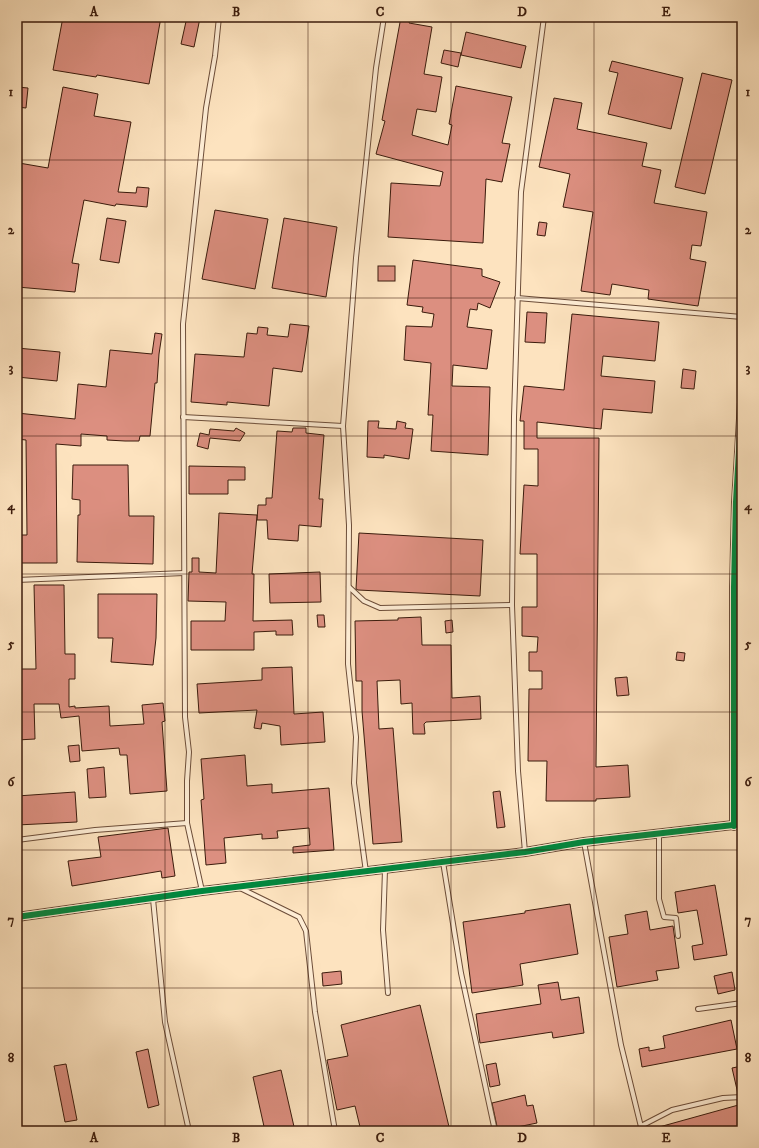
<svg xmlns="http://www.w3.org/2000/svg" width="759" height="1148" viewBox="0 0 759 1148" font-family="'IM FELL DW Pica',serif">
  <rect width="100%" height="100%" fill="#fde3bf"/>
  <filter id="stains"><feTurbulence type="fractalNoise" baseFrequency=".005" numOctaves="4"/><feColorMatrix values="0 0 0 0 .2 0 0 0 0 .09 0 0 0 0 .02 0 0 0 .5 -.17"/></filter>
  <radialGradient id="worn" r=".72"><stop offset=".6" stop-color="#630" stop-opacity="0"/><stop offset="1" stop-color="#630" stop-opacity=".3"/></radialGradient>
  <g fill="#dc8f80" stroke="#3b1b0c">
    <polygon points="63,17 161,17 149,84 97,75 96,77 53,70"/>
    <polygon points="187,17 200,18 194,47 181,44"/>
    <polygon points="401,17 411,17 409,23 432,27 424,74 442,77 436,112 417,109 412,135 448,145 452,125 449,124 456,86 512,97 502,143 510,144 502,182 486,179 483,243 388,237 391,183 440,186 443,172 376,154 385,121 382,120"/>
    <polygon points="466,32 526,46 521,68 461,55"/>
    <polygon points="444,50 461,53 458,67 441,63"/>
    <polygon points="612,61 683,78 671,129 608,114 618,73 609,71"/>
    <polygon points="702,73 732,80 705,194 675,187"/>
    <polygon points="17,87 28,88 26,108 17,107"/>
    <polygon points="63,87 98,94 94,116 131,122 118,192 136,193 137,187 149,188 147,207 116,204 115,206 84,200 72,263 79,264 75,292 17,287 17,175 19,163 48,168"/>
    <polygon points="554,98 582,103 577,129 647,143 642,166 661,170 654,203 707,212 701,246 692,245 690,259 706,262 698,306 648,299 649,290 612,284 610,295 581,291 593,212 563,207 570,174 539,167"/>
    <polygon points="215,210 268,219 255,289 202,279"/>
    <polygon points="107,218 126,221 119,263 100,260"/>
    <polygon points="284,218 337,227 326,297 272,288"/>
    <polygon points="539,222 547,223 545,236 537,235"/>
    <polygon points="413,260 482,269 482,276 500,282 490,308 478,303 477,310 470,309 467,327 492,330 487,369 453,365 452,386 490,387 488,455 431,451 433,415 428,415 431,363 404,360 406,326 432,327 434,314 422,312 423,307 407,305"/>
    <rect x="378" y="266" width="17" height="15"/>
    <polygon points="527,312 547,313 545,343 525,342"/>
    <polygon points="572,314 659,322 655,361 603,356 601,376 655,381 652,413 603,409 601,429 537,422 537,438 599,438 596,767 628,765 630,797 596,799 596,801 546,801 547,761 528,761 529,689 542,689 542,671 529,671 529,652 537,652 538,637 522,636 522,607 537,607 537,554 520,554 524,485 538,486 538,449 524,449 524,421 520,421 524,386 564,390"/>
    <polygon points="290,324 309,326 302,372 273,368 269,406 227,402 227,405 191,402 195,354 244,357 247,333 257,334 258,327 268,328 267,335 288,337"/>
    <polygon points="155,333 162,334 159,354 157,383 155,383 150,436 140,436 139,441 125,441 107,440 107,436 81,434 81,446 56,444 57,563 17,563 17,535 27,535 26,440 17,439 17,413 75,419 78,384 106,387 110,350 152,354"/>
    <polygon points="17,348 60,352 57,381 17,377"/>
    <polygon points="683,369 696,371 694,389 681,388"/>
    <polygon points="368,421 379,421 378,428 396,429 397,421 406,423 405,428 413,429 409,459 384,455 384,458 367,457"/>
    <polygon points="236,428 245,433 240,441 210,438 208,449 197,446 200,433 209,435 210,429 234,431"/>
    <polygon points="293,428 306,428 306,433 324,435 319,499 323,499 321,527 299,525 298,541 268,539 267,520 257,520 258,505 266,505 266,498 272,498 277,431 292,432"/>
    <polygon points="73,465 128,465 129,516 154,516 153,564 77,562 78,515 80,515 80,500 72,499"/>
    <polygon points="189,466 245,467 245,480 228,480 228,494 189,494"/>
    <polygon points="219,513 257,515 252,574 254,574 253,621 292,620 293,635 276,635 276,631 254,632 254,650 191,650 191,621 225,621 226,602 188,601 189,572 192,572 192,558 199,558 199,572 216,573"/>
    <polygon points="359,533 483,540 480,596 358,590 356,589"/>
    <polygon points="320,572 321,602 270,603 269,574"/>
    <polygon points="34,585 64,585 65,654 75,654 75,679 69,679 69,707 75,706 75,708 109,706 110,726 144,724 142,705 163,703 165,721 162,722 167,791 130,794 127,755 120,755 119,748 82,751 79,716 61,718 59,704 34,704 35,739 17,740 17,669 36,669"/>
    <polygon points="98,594 157,594 156,638 153,665 111,662 113,638 98,638"/>
    <polygon points="317,615 324,615 325,627 318,627"/>
    <polygon points="421,617 422,645 451,645 452,698 480,696 481,719 426,722 424,724 425,734 413,734 412,703 401,704 400,680 377,681 379,729 393,728 402,842 373,844 362,711 362,681 356,681 355,621 398,620 398,618"/>
    <polygon points="452,620 453,632 446,633 445,621"/>
    <polygon points="677,652 685,653 684,661 676,660"/>
    <polygon points="292,667 294,714 323,712 325,742 281,745 280,726 262,723 261,729 254,728 257,710 199,713 197,684 262,680 262,668"/>
    <polygon points="627,677 629,695 617,696 615,678"/>
    <polygon points="79,745 80,761 70,762 68,746"/>
    <polygon points="245,755 247,786 272,784 272,793 329,788 334,850 293,853 293,847 310,845 309,828 277,831 278,838 262,839 262,834 224,838 226,863 206,865 201,800 204,799 201,759"/>
    <polygon points="104,767 106,797 89,798 87,769"/>
    <polygon points="500,791 505,827 497,828 493,792"/>
    <polygon points="75,792 77,822 17,825 17,796"/>
    <polygon points="168,828 175,876 162,878 161,871 72,886 68,861 101,857 98,837"/>
    <polygon points="715,885 727,955 694,960 692,946 703,944 697,910 678,913 675,892"/>
    <polygon points="570,904 578,954 520,964 523,985 472,993 463,922 525,913 525,911"/>
    <polygon points="647,911 650,930 673,926 679,968 656,971 658,980 617,987 609,937 628,934 625,915"/>
    <polygon points="341,971 342,984 323,986 322,973"/>
    <polygon points="732,972 735,990 718,994 714,976"/>
    <polygon points="558,982 561,1000 579,997 584,1033 553,1038 552,1032 480,1043 476,1014 541,1004 538,985"/>
    <polygon points="420,1005 450,1131 361,1131 355,1106 337,1110 327,1060 348,1056 341,1025"/>
    <polygon points="731,1020 737,1049 642,1067 639,1049 649,1047 649,1051 665,1048 663,1036"/>
    <polygon points="148,1049 159,1105 148,1108 136,1052"/>
    <polygon points="496,1063 500,1085 490,1087 486,1065"/>
    <polygon points="66,1064 77,1120 65,1122 54,1066"/>
    <polygon points="742,1066 742,1094 738,1094 732,1068"/>
    <polygon points="281,1070 295,1131 265,1131 253,1077"/>
    <polygon points="525,1095 527,1106 533,1105 537,1123 498,1131 492,1103"/>
    <polygon points="742,1104 742,1131 653,1131 652,1129"/>
  </g>
  <g fill="none" stroke-linecap="round" stroke-linejoin="round">
    <g stroke="#6c4d39" stroke-width="6">
      <g id="lane">
        <polyline points="517,298 742,317"/>
        <polyline points="183,417 343,426"/>
        <polyline points="17,580 184,573"/>
        <polyline points="349,587 364,601 380,608 512,605"/>
        <polyline points="659,834 659,899 664,917 676,918 678,936"/>
        <polyline points="17,840 95,830 187,823"/>
        <polyline points="584,842 621,1045 642,1131"/>
        <polyline points="525,852 518,771 512,605 514,417 521,192 544,17"/>
        <polyline points="443,862 461,973 495,1131"/>
        <polyline points="385,870 383,930 388,993"/>
        <polyline points="366,872 354,783 356,737 348,664 349,525 343,426 356,258 376,68 384,17"/>
        <polyline points="240,888 299,917 306,931 315,1012 335,1131"/>
        <polyline points="202,891 187,823 187,781 189,752 185,717 183,324 206,108 215,56 219,17"/>
        <polyline points="153,899 165,1022 189,1131"/>
        <polyline points="698,1009 742,1003"/>
        <polyline points="641,1126 672,1110 723,1098 742,1097"/>
      </g>
    </g>
    <g stroke="#6c4d39" stroke-width="10">
      <g id="street">
        <polyline points="734,826 734,587 736,502 742,402"/>
        <polyline points="17,917 202,891 525,852 584,842 742,824"/>
      </g>
    </g>
    <use href="#lane" stroke="#feedd5" stroke-width="4"/>
    <use href="#street" stroke="#feedd5" stroke-width="8"/>
    <g stroke="#feedd5" stroke-width="8">
      <g id="cycleway">
        <polyline points="734,826 734,587 736,502 742,402"/>
        <polyline points="17,917 202,891 525,852 584,842 742,824"/>
      </g>
    </g>
    <use href="#cycleway" stroke="#00873e" stroke-width="6"/>
  </g>
  <path fill="none" stroke="#3b1b0c" stroke-width="1" stroke-opacity="0.55" d="M165,17v1114M308,17v1114M451,17v1114M594,17v1114M17,160h725M17,298h725M17,436h725M17,574h725M17,712h725M17,850h725M17,988h725"/>
  <rect width="759" height="1148" fill="none" stroke="#fde3bf" stroke-width="44"/>
  <rect x="22" y="22" width="715" height="1104" fill="none" stroke="#3b1b0c" stroke-width="1.5"/>
  <g font-size="13" text-anchor="middle" font-weight="bold" fill="#3b1b0c">
    <text x="94" y="16">A</text>
    <text x="236" y="16">B</text>
    <text x="380" y="16">C</text>
    <text x="522" y="16">D</text>
    <text x="666" y="16">E</text>
    <text x="11" y="96">1</text>
    <text x="748" y="96">1</text>
    <text x="11" y="234">2</text>
    <text x="748" y="234">2</text>
    <text x="11" y="372">3</text>
    <text x="748" y="372">3</text>
    <text x="11" y="510">4</text>
    <text x="748" y="510">4</text>
    <text x="11" y="648">5</text>
    <text x="748" y="648">5</text>
    <text x="11" y="786">6</text>
    <text x="748" y="786">6</text>
    <text x="11" y="924">7</text>
    <text x="748" y="924">7</text>
    <text x="11" y="1062">8</text>
    <text x="748" y="1062">8</text>
    <text x="94" y="1142">A</text>
    <text x="236" y="1142">B</text>
    <text x="380" y="1142">C</text>
    <text x="522" y="1142">D</text>
    <text x="666" y="1142">E</text>
  </g>
  <rect width="100%" height="100%" filter="url(#stains)"/>
  <rect width="100%" height="100%" fill="url(#worn)"/>
</svg>
